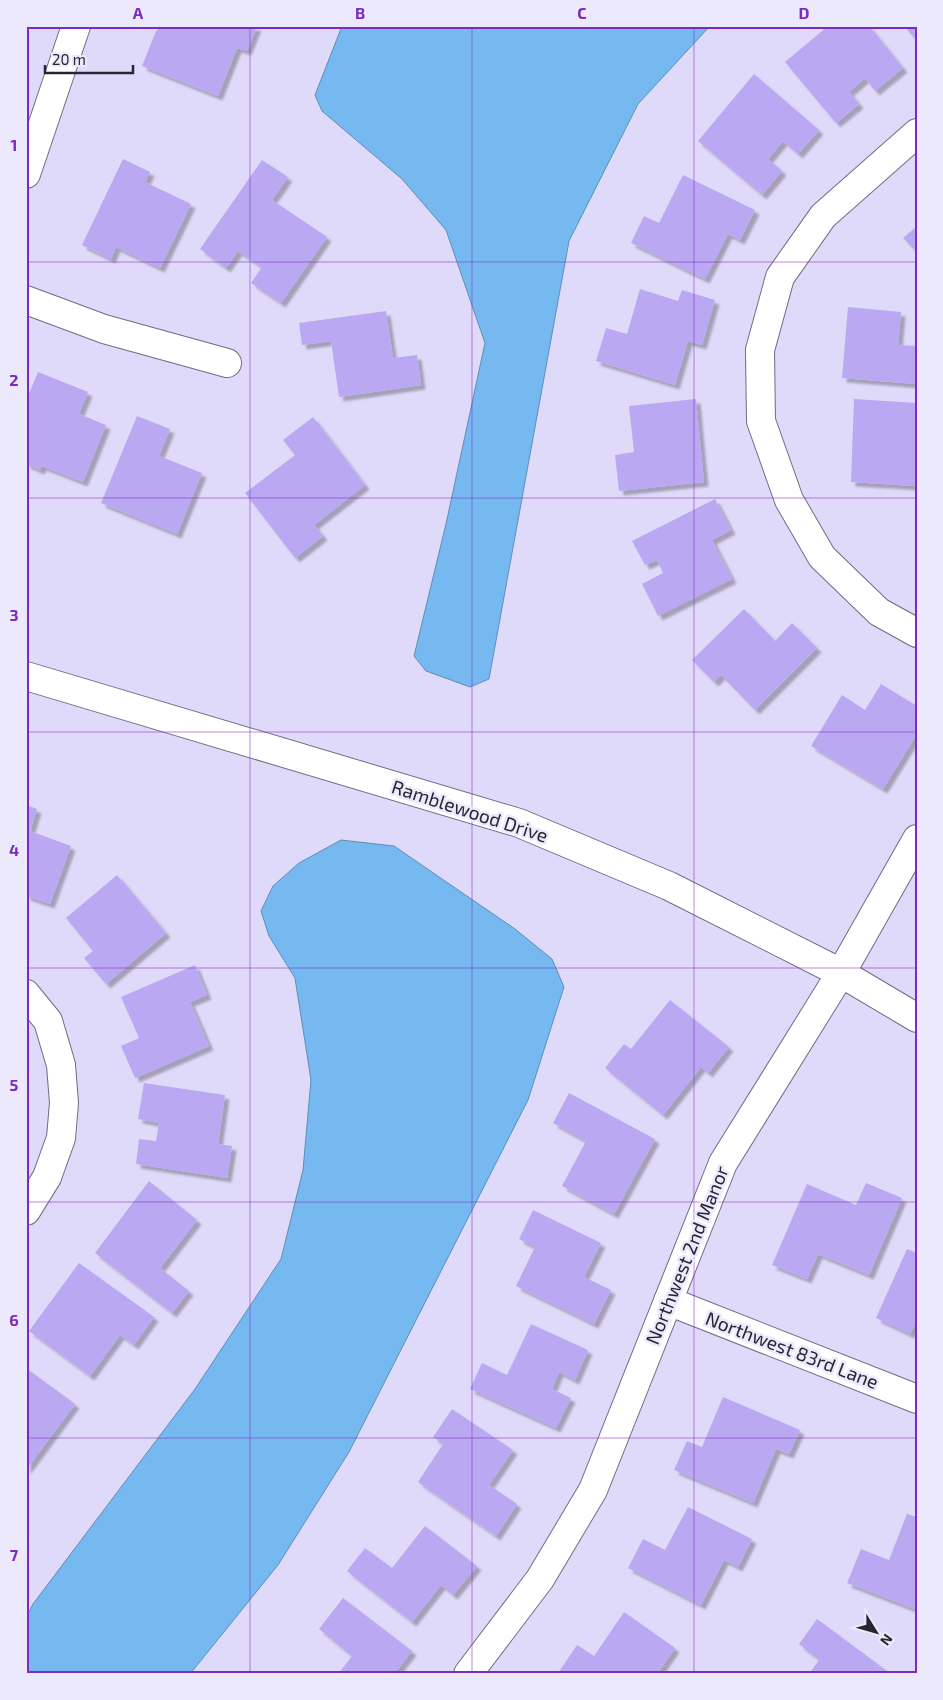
<svg xmlns="http://www.w3.org/2000/svg" width="943" height="1700" viewBox="0 0 943 1700" font-family="'Exo 2',sans-serif">
  <defs>
    <filter id="shadow"><feDropShadow dx="4.5" dy="4.5" stdDeviation="1" flood-color="#0004"/></filter>
  </defs>
  <rect width="100%" height="100%" fill="#e0dafa"/>
  <g fill="#76b9f1" stroke="#5f8db7">
    <polygon points="342,26 710,26 638,104 569,241 489,679 470,687 426,671 414,656 446,524 485,343 446,230 402,179 322,111 315,95"/>
    <polygon points="341,840 394,846 515,929 552,959 564,987 528,1100 349,1452 278,1565 190,1674 26,1674 26,1618 33,1604 195,1389 281,1259 303,1170 311,1080 295,978 269,936 261,911 273,886 299,863"/>
  </g>
  <g fill="#baa8f3" filter="url(#shadow)">
    <polygon points="159,26 257,26 247,51 237,48 218,96 142,66 156,31 157,31"/>
    <polygon points="828,26 869,26 903,68 875,91 865,78 849,92 859,104 836,123 785,62"/>
    <polygon points="904,26 917,26 917,41"/>
    <polygon points="754,74 819,130 798,154 783,141 768,159 782,171 762,195 698,141"/>
    <polygon points="123,159 150,172 145,182 191,204 160,268 116,247 111,259 82,245"/>
    <polygon points="262,160 288,177 272,200 327,237 281,303 251,283 262,267 238,251 226,268 200,249"/>
    <polygon points="683,175 755,210 740,240 728,234 705,279 631,243 644,216 659,223"/>
    <polygon points="917,226 917,252 903,238"/>
    <polygon points="640,289 678,301 682,290 715,300 702,345 688,341 675,385 596,361 606,328 627,334"/>
    <polygon points="848,307 901,312 898,345 917,346 917,384 842,378"/>
    <polygon points="386,311 393,358 417,355 421,385 339,397 331,341 302,345 299,323"/>
    <polygon points="38,372 88,392 79,414 106,425 83,482 42,466 40,470 26,464 26,401"/>
    <polygon points="696,399 704,482 619,491 615,455 634,452 629,406"/>
    <polygon points="854,399 917,403 917,486 851,482"/>
    <polygon points="137,416 170,429 159,456 202,473 177,534 101,503"/>
    <polygon points="313,417 365,485 314,525 323,536 295,558 245,493 295,455 283,440"/>
    <polygon points="715,499 731,530 712,540 732,579 658,616 642,584 663,573 657,560 645,565 632,541"/>
    <polygon points="744,609 775,641 792,623 817,648 755,710 721,675 714,682 692,660"/>
    <polygon points="881,684 917,706 917,734 883,789 811,746 842,695 865,710"/>
    <polygon points="26,805 37,809 30,831 71,846 50,904 26,896"/>
    <polygon points="117,875 166,933 106,984 84,958 93,951 66,918"/>
    <polygon points="195,965 207,995 190,1002 209,1046 135,1078 121,1046 139,1038 121,997"/>
    <polygon points="670,1000 729,1047 708,1073 701,1067 663,1115 605,1068 624,1044 631,1049"/>
    <polygon points="144,1083 225,1095 218,1144 232,1146 227,1178 136,1164 139,1139 156,1141 159,1123 138,1119"/>
    <polygon points="569,1093 655,1139 614,1214 562,1186 586,1141 553,1123"/>
    <polygon points="149,1181 197,1220 160,1268 189,1291 172,1313 95,1253"/>
    <polygon points="866,1183 902,1198 869,1275 818,1254 807,1279 772,1265 807,1184 856,1205"/>
    <polygon points="533,1210 601,1243 584,1277 611,1290 594,1324 516,1286 535,1247 519,1239"/>
    <polygon points="907,1249 917,1253 917,1319 910,1334 876,1318"/>
    <polygon points="79,1263 154,1317 134,1345 120,1335 90,1376 29,1331"/>
    <polygon points="531,1324 588,1350 575,1380 559,1372 552,1389 571,1398 556,1428 470,1389 482,1363 507,1375"/>
    <polygon points="26,1368 75,1404 26,1470"/>
    <polygon points="723,1397 800,1430 789,1454 776,1449 753,1503 674,1470 687,1441 702,1447"/>
    <polygon points="452,1409 513,1450 489,1485 517,1504 496,1536 418,1482 443,1444 433,1437"/>
    <polygon points="688,1507 752,1539 738,1567 724,1560 701,1605 628,1568 643,1539 665,1550"/>
    <polygon points="907,1514 917,1517 917,1610 847,1583 861,1549 889,1560"/>
    <polygon points="425,1526 477,1566 453,1595 441,1585 412,1622 347,1571 365,1548 392,1568"/>
    <polygon points="343,1598 412,1651 394,1674 338,1674 352,1656 319,1629"/>
    <polygon points="624,1612 675,1648 657,1674 558,1673 577,1645 594,1656"/>
    <polygon points="817,1619 891,1674 809,1674 819,1660 799,1644"/>
  </g>
  <g fill="none" stroke-linecap="round" stroke-linejoin="round">
    <g stroke="#716b87" stroke-width="30">
      <g id="minor">
        <polyline points="917,133 823,216 780,277 760,350 761,421 789,500 822,557 879,612 917,633"/>
        <polyline points="26,174 76,26"/>
        <polyline points="26,300 104,329 227,363"/>
        <polyline points="26,676 519,823 669,886 841,973 917,1018"/>
        <polyline points="26,994 48,1021 61,1065 64,1103 61,1138 47,1177 26,1211"/>
        <polyline points="668,1301 917,1399"/>
        <polyline points="468,1674 540,1579 593,1490 723,1163 841,973 917,839"/>
      </g>
    </g>
    <use href="#minor" stroke="#fff" stroke-width="28"/>
  </g>
  <path fill="none" stroke="#7b2cbf" stroke-width="1" stroke-opacity="0.55" d="M250,26v1648M472,26v1648M694,26v1648M26,262h891M26,498h891M26,732h891M26,968h891M26,1202h891M26,1438h891"/>
  <g text-anchor="middle" stroke-width="5" stroke-linejoin="round" paint-order="stroke">
    <g font-size="19" fill="#282531" stroke="#ede9fd">
      <text transform="translate(470 811) rotate(18)" y="7">Ramblewood Drive</text>
      <text transform="translate(687 1255) rotate(-68)" y="7">Northwest 2nd Manor</text>
      <text transform="translate(792 1350) rotate(21)" y="7">Northwest 83rd Lane</text>
    </g>
  </g>
  <rect width="943" height="1700" fill="none" stroke="#ede9fd" stroke-width="55"/>
  <g transform="translate(876 1632) rotate(127)" stroke="#ede9fd" stroke-width="4" paint-order="stroke">
  <path d="M0-4L9 19L0 12L-9 19Z" fill="#282531"/>
  <text y="-8" font-size="14" font-weight="bold" text-anchor="middle" fill="#282531">N</text>
  </g>
  <path d="M45 65v8h88v-8" fill="none" stroke="#282531" stroke-width="2.5"/>
  <text x="52" y="65" font-size="15" fill="#282531" stroke="#ede9fd" stroke-width="4" paint-order="stroke">20 m</text>
  <rect x="28" y="28" width="888" height="1644" fill="none" stroke="#7b2cbf" stroke-width="2"/>
  <g font-size="16" text-anchor="middle" font-weight="bold" fill="#7b2cbf">
    <text x="138" y="19">A</text>
    <text x="360" y="19">B</text>
    <text x="582" y="19">C</text>
    <text x="804" y="19">D</text>
    <text x="14" y="151">1</text>
    <text x="14" y="386">2</text>
    <text x="14" y="621">3</text>
    <text x="14" y="856">4</text>
    <text x="14" y="1091">5</text>
    <text x="14" y="1326">6</text>
    <text x="14" y="1561">7</text>
  </g>
</svg>
